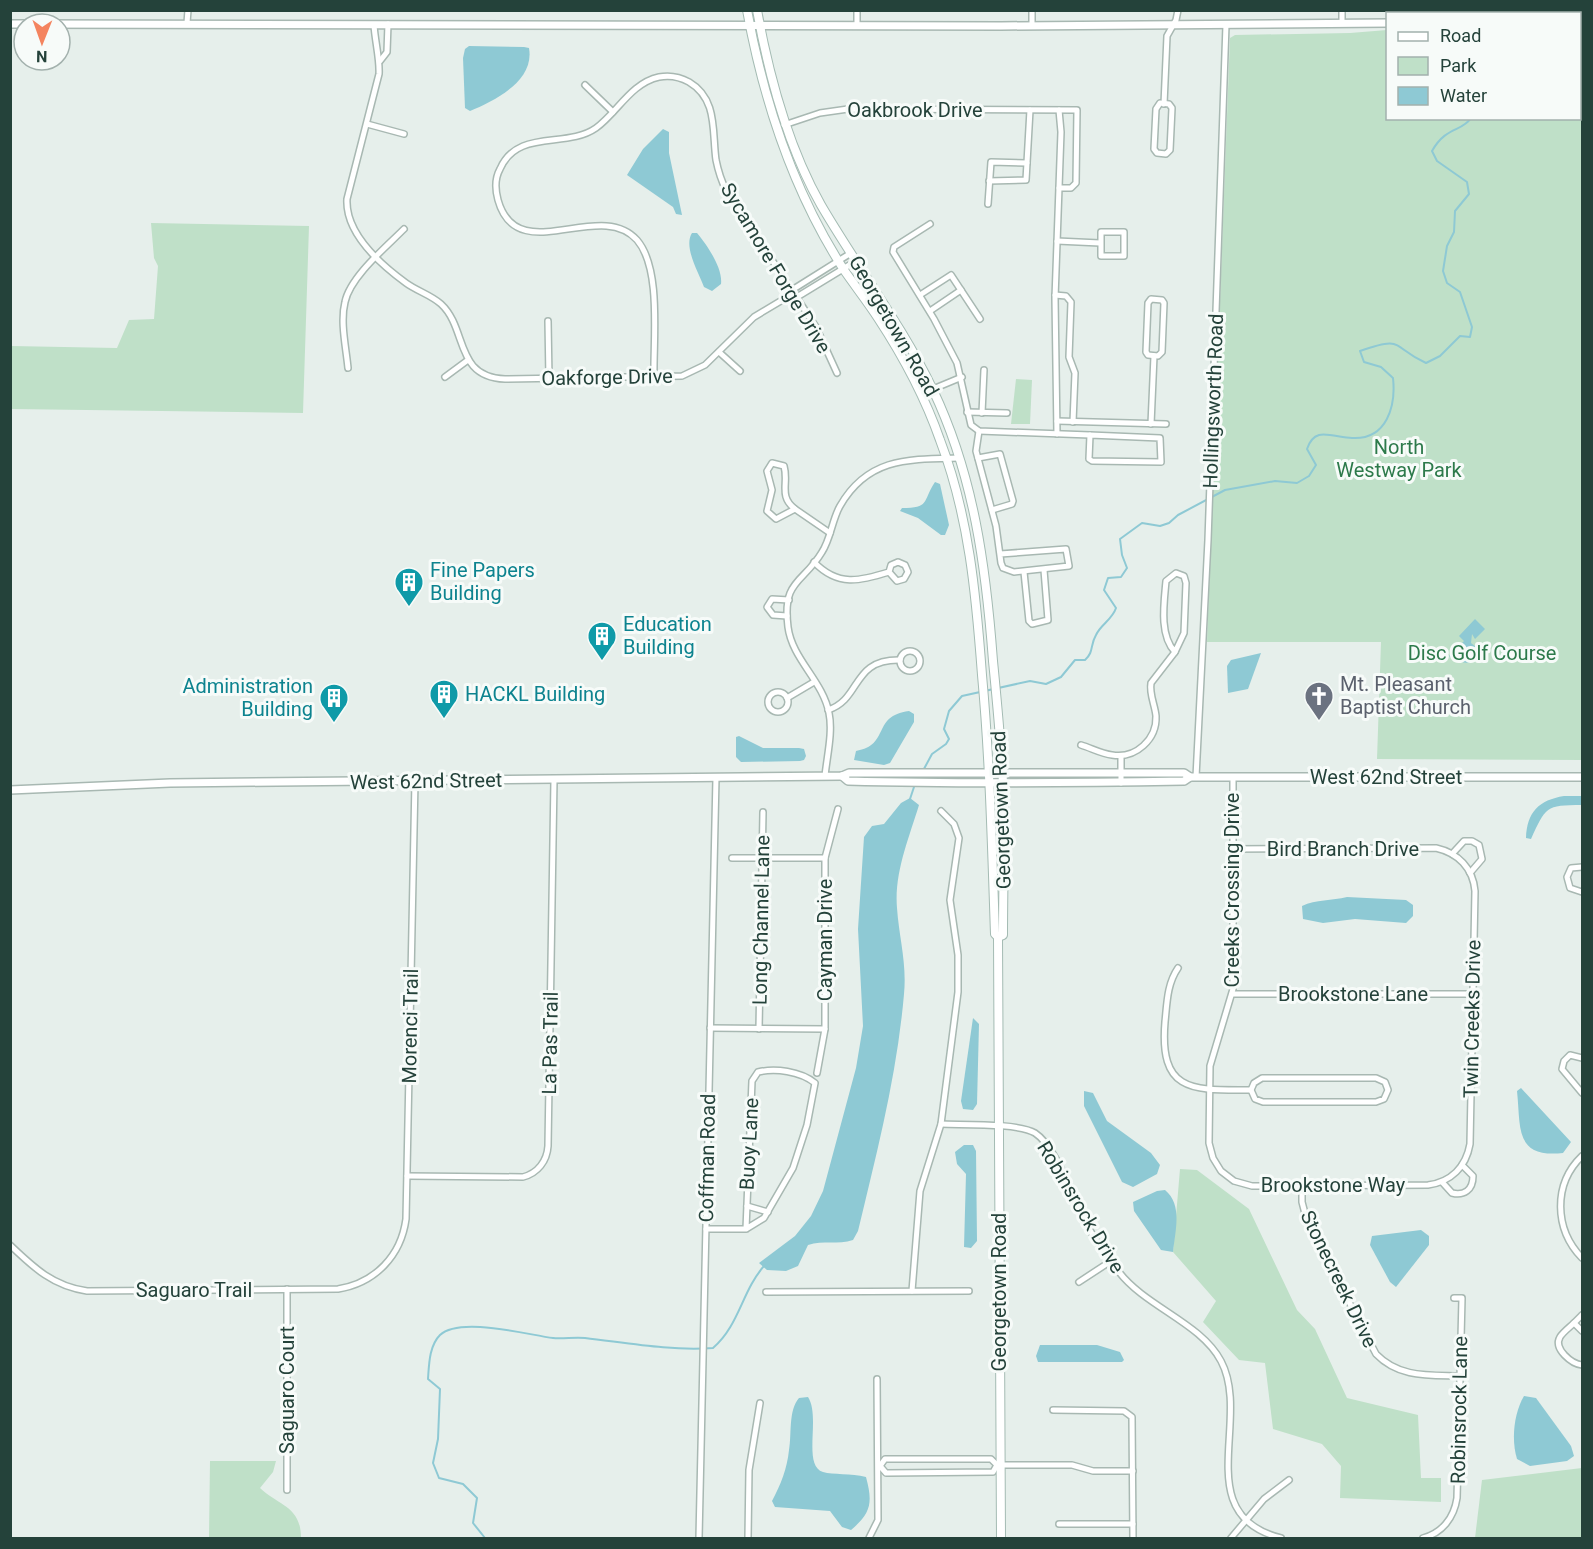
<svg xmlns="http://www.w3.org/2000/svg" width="1593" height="1549" viewBox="0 0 1593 1549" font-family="Roboto,sans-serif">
  <rect width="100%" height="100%" fill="#e6efeb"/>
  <g fill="#bfe0c8">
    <polygon points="1387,30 1388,118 1580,118 1580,31 1582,31 1582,760 1377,759 1381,642 1207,642 1230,38 1235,35 1350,33"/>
    <polygon points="151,223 309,226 303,413 11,409 11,346 117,348 129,320 154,319 158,266 154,258"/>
    <polygon points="1016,379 1032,380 1030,424 1011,424"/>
    <polygon points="1180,1169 1197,1170 1249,1209 1297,1310 1315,1329 1347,1398 1418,1415 1421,1478 1441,1478 1441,1502 1340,1498 1341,1466 1322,1444 1273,1429 1265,1363 1239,1360 1203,1322 1216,1301 1173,1252"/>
    <path d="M210,1461h66l-3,11 -13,16c19,18 41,18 41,50h-92z"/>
    <polygon points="1582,1468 1582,1538 1475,1538 1482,1480"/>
  </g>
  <g fill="#8ec9d4">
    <path d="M469,46l55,1 5,1c6,33 -35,53 -59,63l-5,-3 -2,-50 2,-9z"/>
    <polygon points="663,129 669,132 669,153 682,215 676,214 673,207 627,175 643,149"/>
    <path d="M692,233h5c10,12 26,35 24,51l-9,7 -8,-4c-5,-14 -21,-40 -12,-54z"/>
    <path d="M935,482l5,2 9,41 -4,10h-4l-23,-17 -18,-7 2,-3c28,0 20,-6 33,-26z"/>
    <path d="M1475,619l10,10 -10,10 -3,-5 -1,9 5,4 3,-3 4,4 -3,3 4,5c-12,9 -23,9 -35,0l15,-15 -5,-5z"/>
    <polygon points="1261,653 1248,689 1228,693 1227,666 1231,660"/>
    <path d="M909,711l5,3v8l-24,41 -6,2 -30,-5 2,-9c35,-6 15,-35 53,-40z"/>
    <polygon points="739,736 763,748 799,748 804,749 806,756 804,760 800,761 741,762 736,757 736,737"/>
    <path d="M1564,796h18v9c-37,0 -36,2 -51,34l-5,-1c1,-26 13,-38 38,-42z"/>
    <path d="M910,798l9,7c-10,33 -25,68 -22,103 2,29 10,56 7,86 -7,81 -27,158 -46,237l-5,9c-15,5 -30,0 -45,5l-10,21 -12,5 -19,-1 -8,-7 36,-27 16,-20 12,-25 33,-123 7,-42 -5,-97 6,-92 8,-11 12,-2 17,-21z"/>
    <path d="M1347,897l59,3 7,5v11l-7,7 -51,-4 -32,4 -20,-4 -1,-13c14,-7 30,-5 45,-9z"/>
    <polygon points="973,1018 979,1024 977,1104 973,1110 963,1109 961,1101"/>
    <path d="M1521,1088l50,54 -8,11c-49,5 -42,-25 -46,-62z"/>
    <polygon points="1084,1091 1093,1093 1107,1121 1151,1153 1160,1165 1157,1174 1133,1187 1122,1182 1084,1106"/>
    <polygon points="964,1145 973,1145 976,1151 977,1241 971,1248 964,1247 966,1174 957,1164 955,1152"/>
    <path d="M1165,1190c18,15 10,41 8,62l-12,-2 -27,-39 -1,-9 24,-11z"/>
    <polygon points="1421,1230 1429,1236 1429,1245 1396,1287 1390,1282 1370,1245 1372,1236"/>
    <polygon points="1040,1345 1097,1345 1120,1352 1124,1360 1122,1362 1038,1362 1036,1356"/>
    <path d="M1524,1396l12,2 35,48 3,10 -7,5 -37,5 -13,-7c-6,-20 -3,-46 7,-63z"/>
    <path d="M808,1397c13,20 -6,68 15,75 10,3 28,1 43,5 7,26 5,36 -15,53l-9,-3 -12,-16 -55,-4 -3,-6c9,-17 15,-32 17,-51 3,-16 -1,-39 10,-52z"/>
  </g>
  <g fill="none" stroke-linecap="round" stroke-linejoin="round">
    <g stroke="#8ec9d4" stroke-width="2">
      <polyline points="1580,78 1582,78"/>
      <path d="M918,780l14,-26 14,-10 3,-5 -5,-10 5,-18 13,-15 68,-15 16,3 15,-7 14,-17h10c9,-8 5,-15 11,-25 5,-11 16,-15 20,-27l-12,-18 4,-12 13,-1 6,-9 -5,-13 -2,-16 22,-16 18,3 9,-3 9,-8 47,-25 50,-9 22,2 12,-7 7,-11 -9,-16c2,-6 5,-12 12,-14 9,-2 23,3 33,3 35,2 44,-32 41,-60l-12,-11 -17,-5 -4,-11c45,-16 31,-4 66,12l14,-7 20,-20 10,1 2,-10 -12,-35 -13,-9 -4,-12 4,-25 7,-14 1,-21 14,-17 -2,-12 -30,-21 -5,-10c14,-25 30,-19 39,-33"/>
      <polyline points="910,799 915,784"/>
      <path d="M485,1538l-12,-15 4,-25 -14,-14 -24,-6 -6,-15 5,-24 2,-50 -12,-10c1,-14 1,-33 12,-44 20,-19 88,0 113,3 10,1 21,-1 32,0 43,5 85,13 128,10 26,-22 29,-57 51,-82"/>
    </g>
    <g stroke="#a8b8b2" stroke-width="8">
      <g id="minor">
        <polyline points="1342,10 1342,23"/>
        <polyline points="187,23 188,10"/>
        <polyline points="857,24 857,10"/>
        <path d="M374,25c1,16 6,35 5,49l-32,125c-2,34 33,65 59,84 11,8 25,12 35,21 27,25 13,73 64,75l177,-3 23,-11 49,-48 40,-24"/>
        <polyline points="1032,25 1032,10"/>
        <polyline points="380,61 387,52 388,24"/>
        <polyline points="585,85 613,112"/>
        <polygon points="1160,103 1169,104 1172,108 1170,150 1166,154 1157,153 1154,149 1156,109"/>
        <polyline points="1164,104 1167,36 1176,20 1178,10"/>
        <polyline points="367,124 404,134"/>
        <polyline points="784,125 820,113 848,109 1077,110 1076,183 1071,188 1059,188"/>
        <polyline points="989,181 1026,180 1030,110"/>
        <polyline points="988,204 991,162 1027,163"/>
        <polyline points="930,224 894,247 893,252 934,319 957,363 971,425 979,431 1090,435"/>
        <rect x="1101" y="232" width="23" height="24"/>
        <polyline points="1057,241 1100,243"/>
        <polyline points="792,290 851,253"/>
        <polyline points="920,295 951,275 980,319"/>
        <polyline points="1055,295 1066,296 1071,302 1069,357 1075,373 1073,422"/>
        <polyline points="797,297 856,261"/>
        <polygon points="1151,299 1162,300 1164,303 1162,352 1158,356 1148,355 1146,352 1148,303"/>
        <polyline points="930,311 961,290"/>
        <polyline points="548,321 549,379"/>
        <polyline points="719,352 740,371"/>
        <path d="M348,368c-2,-21 -8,-46 -3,-66 5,-25 41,-55 59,-73"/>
        <polyline points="445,377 468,360"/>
        <path d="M654,378c-1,-37 8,-109 -17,-138 -37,-42 -120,29 -139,-40 -3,-11 -3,-22 2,-31 18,-41 66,-20 96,-41 21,-15 35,-45 63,-51 10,-2 21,0 30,5 29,17 23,50 27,78 2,10 5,20 10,30l90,137 21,46"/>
        <polyline points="921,394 962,377"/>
        <polyline points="967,412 1007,413"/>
        <polyline points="982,413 984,370"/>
        <polyline points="1057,421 1166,424"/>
        <polyline points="1151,424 1154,356"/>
        <polyline points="979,431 976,451 996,526 1001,563 1003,568 1014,572 1069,566 1066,549 1000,554"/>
        <polyline points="1057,434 1055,298 1061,132 1059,110"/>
        <polygon points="1090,435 1160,438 1161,462 1092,461 1089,459"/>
        <polyline points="978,458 1000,454 1013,501 1012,504 992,510"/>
        <path d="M772,463l12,3c5,17 -6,30 11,43l-19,10 -9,-8 5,-21 -5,-19z"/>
        <polyline points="795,509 830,533"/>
        <path d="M814,562c24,25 46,19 75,10l2,-7 7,-3 7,3 3,7 -4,7 -7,2 -8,-9"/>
        <polyline points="1024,572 1029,621 1032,624 1048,620 1044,570"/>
        <path d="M1176,573l8,3 2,7 -2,50 -9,19c-16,-17 -11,-49 -9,-71z"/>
        <polyline points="787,616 773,615 767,607 772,599 789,600"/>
        <circle cx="910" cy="661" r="10"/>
        <circle cx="778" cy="702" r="10"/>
        <polyline points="787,698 814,682"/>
        <path d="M828,710c34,-11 23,-51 72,-50"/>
        <path d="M1081,745c10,3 21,9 31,10 24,4 45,-16 44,-39 -1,-11 -7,-22 -5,-33l24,-31"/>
        <polyline points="1121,756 1121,783"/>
        <path d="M825,776c2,-20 8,-44 4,-63 -6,-32 -37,-54 -41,-86 -6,-48 15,-43 34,-75 9,-14 10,-32 18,-46 28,-49 70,-47 119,-48"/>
        <polyline points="1196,777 1208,540 1226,25"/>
        <path d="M1233,849l203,-1c22,5 37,20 39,43l-5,253c-4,23 -19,38 -42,41l-176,1 -18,-5 -13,-10 -8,-13 -4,-15 1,-77 23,-77v-212"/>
        <polyline points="1452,854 1464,841 1472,841 1479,845 1482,859 1470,873"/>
        <polyline points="732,858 825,858"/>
        <polyline points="1582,867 1571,868 1567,877 1570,888 1582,892"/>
        <path d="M1178,968c-11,16 -11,35 -13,54 -6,72 29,68 86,68"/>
        <polyline points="1232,994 1473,994"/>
        <polyline points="710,1028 825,1029"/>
        <polyline points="759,1029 763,812"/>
        <polyline points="1582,1058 1570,1055 1564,1061 1562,1069 1582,1093"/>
        <polyline points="817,1073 825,1029 825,858 838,809"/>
        <polygon points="1262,1078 1376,1078 1385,1082 1388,1090 1384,1099 1376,1102 1263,1102 1255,1099 1251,1090 1254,1083"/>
        <path d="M941,1124c22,1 78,-1 94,9 23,15 39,69 53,94 9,16 20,31 31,45 27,35 82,51 102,89 31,58 -32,154 60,177"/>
        <path d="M1582,1156c-29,28 -28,73 0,102"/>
        <path d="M407,1176l116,1c15,-4 24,-16 25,-31l6,-366"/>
        <path d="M1442,1182l10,11c12,3 21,-3 21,-17l-11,-11"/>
        <path d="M1302,1186v16l5,19 69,133c23,24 53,21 84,22"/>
        <polyline points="747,1206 768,1212"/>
        <path d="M706,1229h40l18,-11 29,-50 14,-43 8,-42c-15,-12 -40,-15 -57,-11l-6,9 -6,148"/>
        <path d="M10,1245c24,23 43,41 77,46l251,-2c37,-6 63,-33 68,-70l9,-438"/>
        <polyline points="1079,1282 1111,1261"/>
        <polyline points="287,1289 287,1490"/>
        <polyline points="912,1291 920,1191 941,1124 958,992 958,955 950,900 959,838 954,824 941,811"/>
        <polyline points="766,1292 969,1291"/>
        <polyline points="1574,1323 1582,1315"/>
        <path d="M1582,1331l-8,-8c-4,4 -11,9 -14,14 -7,12 12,27 22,28"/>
        <polyline points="1053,1410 1124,1411 1132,1417 1133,1538"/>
        <polyline points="880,1466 885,1459 991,1459 997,1465 1072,1465 1093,1471 1133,1471"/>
        <polyline points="880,1466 886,1473 993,1472 997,1465"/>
        <polyline points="1059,1524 1133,1524"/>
        <polyline points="699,1538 716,778"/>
        <polyline points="748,1538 749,1470 760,1403"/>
        <polyline points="869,1538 878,1520 877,1379"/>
        <polyline points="1231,1538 1264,1499 1289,1480"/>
        <path d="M1423,1538c19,-5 31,-20 34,-40l5,-200h-8"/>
      </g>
    </g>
    <g stroke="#a8b8b2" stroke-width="10">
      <g id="tertiary">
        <polyline points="1580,22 1582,22"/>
        <polyline points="10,24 24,24"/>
        <polyline points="31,24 1001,26 1388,23"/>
        <path d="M842,776l6,5c112,3 224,2 336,0l6,-4"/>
        <polyline points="10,790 170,783 842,776 849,773 1184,773 1190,777 1582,777"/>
      </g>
    </g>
    <g stroke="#a4bbb3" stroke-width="10">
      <g id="secondary">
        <path d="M747,10c17,93 46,181 97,260 11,16 23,31 34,48 25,38 47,79 62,122 29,76 36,154 42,235 8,87 10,173 13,259l3,3 3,601"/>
        <path d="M757,10c12,66 31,137 64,195 36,62 81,120 112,185 41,86 53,177 60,271 4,41 8,81 10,122 2,51 0,101 0,152l-5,2"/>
      </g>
    </g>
    <use href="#minor" stroke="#fff" stroke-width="5"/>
    <use href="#tertiary" stroke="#fff" stroke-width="7"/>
    <use href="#secondary" stroke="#fff" stroke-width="8"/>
  </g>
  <defs>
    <g id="building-pin" transform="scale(1.5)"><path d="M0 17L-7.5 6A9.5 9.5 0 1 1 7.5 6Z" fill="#0f9aa8" stroke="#f7fbf9"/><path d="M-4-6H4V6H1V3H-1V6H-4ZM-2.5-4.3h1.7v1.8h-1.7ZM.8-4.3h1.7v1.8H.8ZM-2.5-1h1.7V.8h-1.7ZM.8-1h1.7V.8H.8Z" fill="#fff"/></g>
    <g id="church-pin" transform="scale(1.5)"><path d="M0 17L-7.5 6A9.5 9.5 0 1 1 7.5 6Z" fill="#6b7280" stroke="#f7fbf9"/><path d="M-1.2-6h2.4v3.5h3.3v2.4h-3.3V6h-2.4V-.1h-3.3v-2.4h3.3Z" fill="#fff"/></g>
  </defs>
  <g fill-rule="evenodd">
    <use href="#building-pin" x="409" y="582"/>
    <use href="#building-pin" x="602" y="636"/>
    <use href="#building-pin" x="444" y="694"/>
    <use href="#church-pin" x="1319" y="696"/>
    <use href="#building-pin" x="334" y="698"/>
  </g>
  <g text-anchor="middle" stroke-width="6" stroke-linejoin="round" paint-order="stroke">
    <g font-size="20" fill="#24423a" stroke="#f7fbf9">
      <text x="915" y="117">Oakbrook Drive</text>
      <text transform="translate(776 268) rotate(59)" y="7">Sycamore Forge Drive</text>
      <text transform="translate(894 326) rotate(60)" y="7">Georgetown Road</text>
      <text transform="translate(607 377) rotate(-1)" y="7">Oakforge Drive</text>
      <text transform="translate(1213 401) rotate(-88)" y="7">Hollingsworth Road</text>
      <text x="1386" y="784">West 62nd Street</text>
      <text transform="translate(426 781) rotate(-1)" y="7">West 62nd Street</text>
      <text transform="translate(1001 810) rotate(-92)" y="7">Georgetown Road</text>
      <text x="1343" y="856">Bird Branch Drive</text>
      <text transform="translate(1232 890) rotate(-90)" y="7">Creeks Crossing Drive</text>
      <text transform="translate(761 920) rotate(-89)" y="7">Long Channel Lane</text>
      <text transform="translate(825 940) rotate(-90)" y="7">Cayman Drive</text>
      <text x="1353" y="1001">Brookstone Lane</text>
      <text transform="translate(1472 1019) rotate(-89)" y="7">Twin Creeks Drive</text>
      <text transform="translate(410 1026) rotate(-89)" y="7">Morenci Trail</text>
      <text transform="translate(550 1043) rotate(-89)" y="7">La Pas Trail</text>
      <text transform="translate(749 1144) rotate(-87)" y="7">Buoy Lane</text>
      <text transform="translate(707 1158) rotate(-89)" y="7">Coffman Road</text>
      <text x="1333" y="1192">Brookstone Way</text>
      <text transform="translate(1081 1207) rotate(59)" y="7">Robinsrock Drive</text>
      <text transform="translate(1339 1279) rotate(64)" y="7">Stonecreek Drive</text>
      <text x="194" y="1297">Saguaro Trail</text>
      <text transform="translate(999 1292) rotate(-90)" y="7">Georgetown Road</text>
      <text transform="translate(287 1390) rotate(-90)" y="7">Saguaro Court</text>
      <text transform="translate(1459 1410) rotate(-89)" y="7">Robinsrock Lane</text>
    </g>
    <g font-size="20" fill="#2d7a4b" stroke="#f7fbf9">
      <text x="1399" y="454">North<tspan x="1399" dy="23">Westway Park</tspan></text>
      <text x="1482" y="660">Disc Golf Course</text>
    </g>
    <g font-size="20" fill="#0d838f" stroke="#f7fbf9" text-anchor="start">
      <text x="430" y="577">Fine Papers<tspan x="430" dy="23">Building</tspan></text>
      <text x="623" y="631">Education<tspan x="623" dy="23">Building</tspan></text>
      <text x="313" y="693" text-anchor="end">Administration<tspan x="313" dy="23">Building</tspan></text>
      <text x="465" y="701">HACKL Building</text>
    </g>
    <g font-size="20" fill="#5b616d" stroke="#f7fbf9" text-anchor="start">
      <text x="1340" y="691">Mt. Pleasant<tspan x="1340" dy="23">Baptist Church</tspan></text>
    </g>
  </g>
  <rect width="1593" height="1549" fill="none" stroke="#24423a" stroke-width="24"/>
  <rect x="1386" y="12" width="195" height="108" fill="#f7fbf9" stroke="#a3b1ad" stroke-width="1.5"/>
  <rect x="1398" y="32" width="30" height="9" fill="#ffffff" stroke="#a3b1ad" stroke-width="1.5"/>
  <text x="1440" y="42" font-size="18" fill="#24423a">Road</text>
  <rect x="1398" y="57" width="30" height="18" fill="#bfe0c8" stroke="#a3b1ad" stroke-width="1.5"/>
  <text x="1440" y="72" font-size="18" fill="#24423a">Park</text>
  <rect x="1398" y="87" width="30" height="18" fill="#8ec9d4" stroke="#a3b1ad" stroke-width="1.5"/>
  <text x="1440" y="102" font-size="18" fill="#24423a">Water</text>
  <g transform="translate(42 42) rotate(181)"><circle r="28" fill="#f7fbf9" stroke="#a3b1ad" stroke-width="1.5"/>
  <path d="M0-4.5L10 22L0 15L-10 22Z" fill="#f4845f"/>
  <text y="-9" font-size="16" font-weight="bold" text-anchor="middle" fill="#24423a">N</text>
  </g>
</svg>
